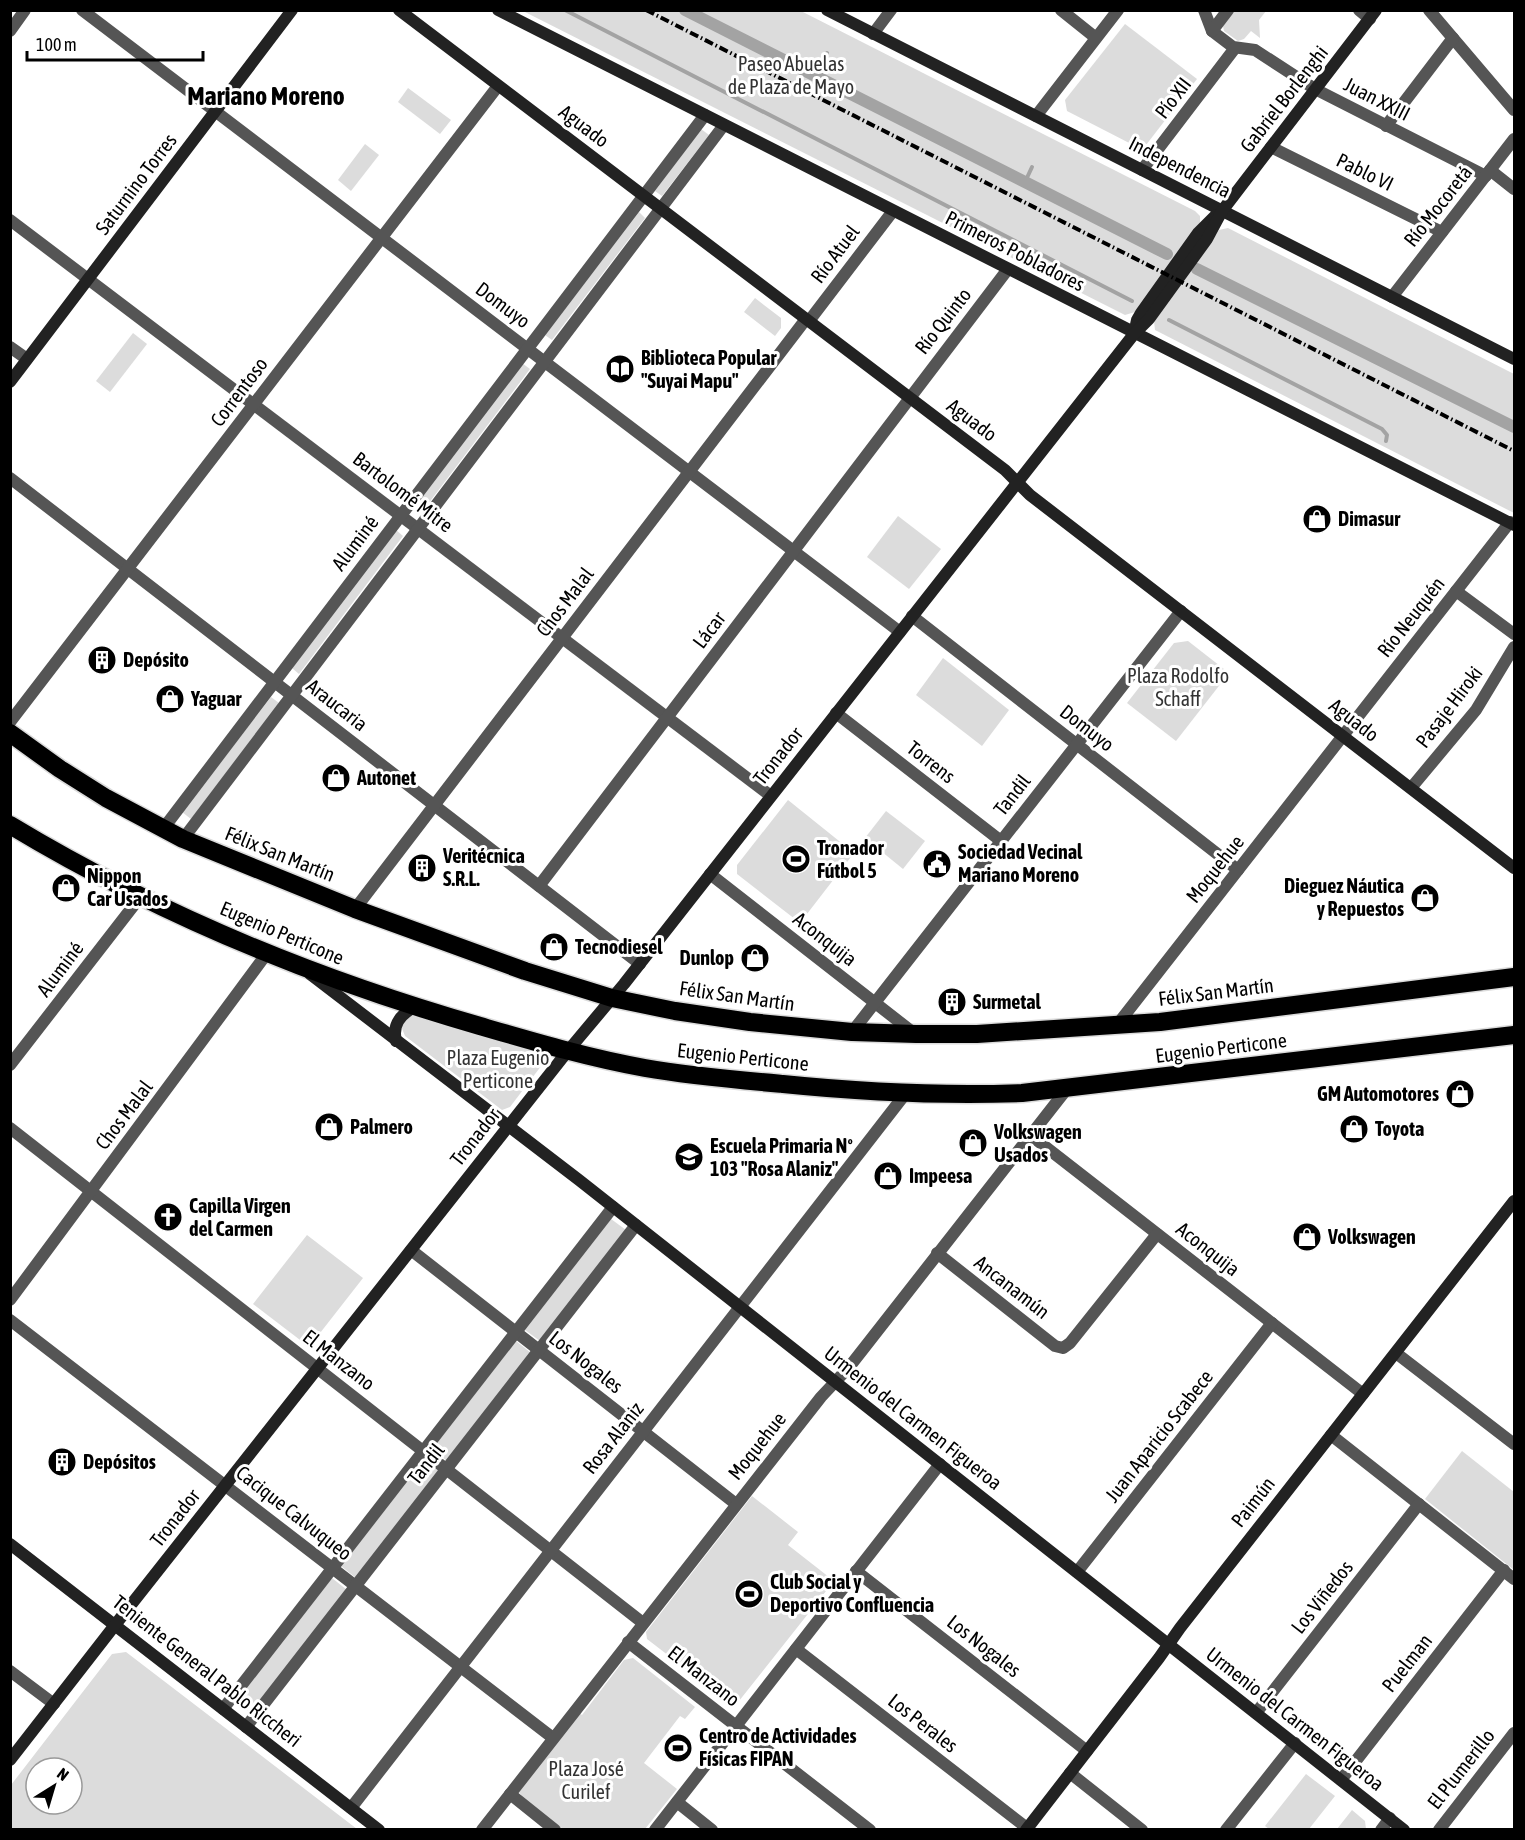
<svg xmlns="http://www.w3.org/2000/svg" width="1525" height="1840" viewBox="0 0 1525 1840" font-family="'Asap Condensed',sans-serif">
  <rect width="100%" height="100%" fill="#fff"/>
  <g fill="#dcdcdc" fill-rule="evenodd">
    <polygon points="523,11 801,11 1195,211 1200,216 1200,223 1135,312 1125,315"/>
    <polygon points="1234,11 1266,11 1259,20 1260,38 1251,31 1244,39 1238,41 1224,31 1223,26"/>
    <polygon points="1125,24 1197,79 1146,145 1137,147 1067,111 1065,100"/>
    <polygon points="408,88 451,120 440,134 398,102"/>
    <polygon points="701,129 709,135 662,196 655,191"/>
    <polygon points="365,144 379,155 351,191 338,180"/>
    <polygon points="639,212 645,218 552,340 545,335"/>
    <polygon points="1228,228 1514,374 1514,513 1155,330 1154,321 1219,230"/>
    <polygon points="755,298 781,318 781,328 775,336 744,312"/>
    <polygon points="133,333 147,344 110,392 96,381"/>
    <polygon points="522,363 530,369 422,512 414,506"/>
    <polygon points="898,516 941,549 909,589 867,557"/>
    <polygon points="396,530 403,536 299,674 292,668"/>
    <polygon points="1188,641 1229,673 1176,741 1127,703 1174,643"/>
    <polygon points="943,658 1009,710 982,746 916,695"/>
    <polygon points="271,697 279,703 191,819 182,812"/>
    <polygon points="788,800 854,853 800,923 737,874 737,865"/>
    <polygon points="886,811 925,841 903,869 865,838"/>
    <polygon points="414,1014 547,1054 548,1057 510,1107 502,1110 405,1036 401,1026 408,1016"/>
    <polygon points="611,1219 626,1230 540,1341 525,1330"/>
    <polygon points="307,1235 363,1278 313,1342 304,1343 253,1304"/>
    <polygon points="516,1341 531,1353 447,1461 432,1449"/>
    <polygon points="1462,1451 1514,1492 1514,1570 1425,1499"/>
    <polygon points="425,1459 440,1471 356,1578 341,1566"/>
    <polygon points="752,1496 798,1532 788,1545 834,1581 739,1701 730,1703 647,1639 646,1632"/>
    <polygon points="332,1578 347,1590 250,1713 235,1701"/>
    <path d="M126,1652l231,177h-346v-44l101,-131zM36,1768h36v36h-36z"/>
    <polygon points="633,1658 695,1707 685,1719 680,1716 644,1763 677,1789 645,1829 563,1829 524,1799 519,1792 578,1712 582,1715 624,1660"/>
    <polygon points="1306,1774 1335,1796 1309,1829 1269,1829 1265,1826"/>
    <polygon points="1352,1810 1365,1821 1366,1829 1337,1829"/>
  </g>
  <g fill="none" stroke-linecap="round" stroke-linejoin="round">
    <g stroke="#a3a3a3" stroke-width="4">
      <polyline points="565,10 1132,301"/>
      <polyline points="813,75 827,53"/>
      <polyline points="1025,182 1032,167"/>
      <polyline points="1169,320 1382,429 1387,435 1386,441"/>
    </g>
    <g stroke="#a3a3a3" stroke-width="12">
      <polyline points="685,10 1167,254"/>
      <polyline points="1197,269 1514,427"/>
    </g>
    <g stroke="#dbdbdb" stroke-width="21">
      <g id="highway">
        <polyline points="10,733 60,769 106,798 183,839 355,909 525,971 612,998 675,1011 750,1022 852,1032 916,1034 977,1034 1160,1022 1514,977"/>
        <path d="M10,825c146,88 306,154 470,201 55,16 109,32 165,42 45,8 92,12 138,16 79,8 159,12 239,9l492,-58"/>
      </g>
    </g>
    <g stroke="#555" stroke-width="12">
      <polyline points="82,10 900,632"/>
      <polyline points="1061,10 1096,38"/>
      <polyline points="1204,10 1212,31 1233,47 1255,50 1315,89 1486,176"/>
      <polyline points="1359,10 1370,19"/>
      <polyline points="1429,10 1514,110"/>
      <polyline points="10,31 25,10"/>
      <polyline points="1212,31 1228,10"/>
      <polyline points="873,34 891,10"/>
      <polyline points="1036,116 1118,10"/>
      <polyline points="1386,126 1453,38"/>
      <polyline points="1271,147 1442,232"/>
      <polyline points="1142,170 1235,48"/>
      <polyline points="1490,170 1514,189"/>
      <polyline points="10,220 771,796"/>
      <polyline points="1392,297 1514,139"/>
      <polyline points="809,321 893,211"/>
      <polyline points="10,347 27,359"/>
      <polyline points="10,478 640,964"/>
      <polyline points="1456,591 1514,634"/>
      <polyline points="912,616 1238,870"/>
      <polyline points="836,713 1001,841"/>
      <polyline points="10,722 498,86"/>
      <polyline points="1411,788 1476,710 1514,647"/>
      <polyline points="163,829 705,115"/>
      <polyline points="183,839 724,125"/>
      <polyline points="710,874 915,1034"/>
      <polyline points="539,886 1008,269"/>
      <polyline points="355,909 806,319"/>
      <polyline points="1117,1025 1510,522"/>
      <polyline points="852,1032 1181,611"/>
      <polyline points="10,1065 141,896"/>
      <polyline points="10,1128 643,1623"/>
      <polyline points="1029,1134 1363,1394"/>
      <polyline points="411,1250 736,1504"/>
      <polyline points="937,1253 1055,1346 1063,1348 1070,1343 1157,1234"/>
      <polyline points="10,1300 268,952"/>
      <polyline points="10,1320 553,1738"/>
      <polyline points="1396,1353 1514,1444"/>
      <polyline points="1331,1435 1514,1579"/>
      <polyline points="856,1571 1087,1751"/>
      <polyline points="1077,1572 1272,1323"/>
      <polyline points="628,1642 870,1830"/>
      <polyline points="796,1649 1027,1828"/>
      <polyline points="10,1671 54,1704"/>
      <polyline points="223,1709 613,1207"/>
      <polyline points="1256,1713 1419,1504"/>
      <polyline points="246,1727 636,1225"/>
      <polyline points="1070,1773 1142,1830"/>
      <polyline points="1341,1780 1504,1570"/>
      <polyline points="510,1794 555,1830"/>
      <polyline points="677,1802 712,1830"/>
      <polyline points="351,1808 906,1093"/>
      <polyline points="482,1830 821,1397 850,1366 1066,1090"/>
      <polyline points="655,1830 940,1464"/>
      <polyline points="1226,1830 1295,1743"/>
      <polyline points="1381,1830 1390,1818"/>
      <polyline points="1439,1830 1514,1733"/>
    </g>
    <g stroke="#222" stroke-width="12">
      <polyline points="399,10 1005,470 1030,495 1514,868"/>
      <polyline points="498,10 1514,525"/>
      <polyline points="827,10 1514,359"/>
      <polyline points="1134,334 1137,320 1141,313 1198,233 1216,215"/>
      <polyline points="10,382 292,10"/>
      <polyline points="310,974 579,1180 1404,1830"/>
      <path d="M396,1041c-4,-16 4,-26 18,-34"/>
      <polyline points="10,1544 379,1830"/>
      <polyline points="10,1760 115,1625 567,1052 624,984 1134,334 1149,319 1207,239 1222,211 1376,10"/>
      <polyline points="1026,1830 1159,1658 1180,1628 1514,1201"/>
    </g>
    <use href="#highway" stroke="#000" stroke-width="18"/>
    <polyline stroke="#000" stroke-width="4" stroke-dasharray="9 3 1.5 3" stroke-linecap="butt" points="646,10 1514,451"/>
  </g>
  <defs>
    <g id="library-disc" transform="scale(1.5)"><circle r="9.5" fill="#000" stroke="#fff"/><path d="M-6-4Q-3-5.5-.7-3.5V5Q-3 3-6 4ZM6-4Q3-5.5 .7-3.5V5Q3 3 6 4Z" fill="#fff"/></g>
    <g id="shop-disc" transform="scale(1.5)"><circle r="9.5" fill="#000" stroke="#fff"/><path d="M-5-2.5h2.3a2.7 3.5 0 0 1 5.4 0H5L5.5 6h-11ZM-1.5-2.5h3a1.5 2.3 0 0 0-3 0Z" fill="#fff"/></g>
    <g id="building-disc" transform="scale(1.5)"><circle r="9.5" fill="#000" stroke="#fff"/><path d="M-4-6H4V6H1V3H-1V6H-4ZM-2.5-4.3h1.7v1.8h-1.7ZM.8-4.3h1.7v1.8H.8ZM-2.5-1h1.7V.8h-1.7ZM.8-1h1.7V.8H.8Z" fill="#fff"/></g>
    <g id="stadium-disc" transform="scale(1.5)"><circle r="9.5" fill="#000" stroke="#fff"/><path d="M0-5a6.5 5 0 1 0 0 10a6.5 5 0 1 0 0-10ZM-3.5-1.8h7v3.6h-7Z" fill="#fff"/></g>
    <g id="civic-disc" transform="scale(1.5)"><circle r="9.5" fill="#000" stroke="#fff"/><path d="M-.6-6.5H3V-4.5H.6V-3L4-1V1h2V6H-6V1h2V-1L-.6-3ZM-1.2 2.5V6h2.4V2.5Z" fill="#fff"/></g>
    <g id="school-disc" transform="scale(1.5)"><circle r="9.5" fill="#000" stroke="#fff"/><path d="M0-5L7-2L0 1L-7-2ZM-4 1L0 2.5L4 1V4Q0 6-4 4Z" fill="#fff"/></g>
    <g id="church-disc" transform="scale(1.5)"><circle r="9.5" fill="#000" stroke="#fff"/><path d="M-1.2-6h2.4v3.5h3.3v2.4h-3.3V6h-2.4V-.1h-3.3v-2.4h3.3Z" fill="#fff"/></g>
  </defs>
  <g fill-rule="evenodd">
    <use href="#library-disc" x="620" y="369"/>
    <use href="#shop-disc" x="1317" y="519"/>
    <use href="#building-disc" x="102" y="660"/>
    <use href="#shop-disc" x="170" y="699"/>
    <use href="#shop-disc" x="336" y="778"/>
    <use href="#stadium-disc" x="796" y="859"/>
    <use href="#civic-disc" x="937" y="864"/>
    <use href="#building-disc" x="422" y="868"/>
    <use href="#shop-disc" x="66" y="888"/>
    <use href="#shop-disc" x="1425" y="898"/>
    <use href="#shop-disc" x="554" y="947"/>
    <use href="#shop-disc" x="755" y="958"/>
    <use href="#building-disc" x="952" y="1002"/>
    <use href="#shop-disc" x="1460" y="1094"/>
    <use href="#shop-disc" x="329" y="1127"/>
    <use href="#shop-disc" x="1354" y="1129"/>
    <use href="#shop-disc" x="973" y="1143"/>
    <use href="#school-disc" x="689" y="1157"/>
    <use href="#shop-disc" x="888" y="1176"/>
    <use href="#church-disc" x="168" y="1217"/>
    <use href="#shop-disc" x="1307" y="1237"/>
    <use href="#building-disc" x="62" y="1462"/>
    <use href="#stadium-disc" x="749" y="1594"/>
    <use href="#stadium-disc" x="678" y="1748"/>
  </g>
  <g text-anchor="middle" stroke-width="6" stroke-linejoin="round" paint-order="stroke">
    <g font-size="20" fill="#333" stroke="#fff">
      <text x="791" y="71">Paseo Abuelas<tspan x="791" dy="23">de Plaza de Mayo</tspan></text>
      <text x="1178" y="683">Plaza Rodolfo<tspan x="1178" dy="23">Schaff</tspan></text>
      <text x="498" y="1065">Plaza Eugenio<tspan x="498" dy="23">Perticone</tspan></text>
      <text x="586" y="1776">Plaza José<tspan x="586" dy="23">Curilef</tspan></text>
    </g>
    <g font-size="20" fill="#000" stroke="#fff">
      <text transform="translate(1173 98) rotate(-53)" y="7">Pío XII</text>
      <text transform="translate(1284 99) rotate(-52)" y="7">Gabriel Borlenghi</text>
      <text transform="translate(1377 99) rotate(27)" y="7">Juan XXIII</text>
      <text transform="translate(584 126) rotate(37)" y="7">Aguado</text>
      <text transform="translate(1180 167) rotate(27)" y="7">Independencia</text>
      <text transform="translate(1365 172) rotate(26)" y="7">Pablo VI</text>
      <text transform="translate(136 184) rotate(-53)" y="7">Saturnino Torres</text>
      <text transform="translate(1438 206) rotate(-52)" y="7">Río Mocoretá</text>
      <text transform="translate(1015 251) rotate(27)" y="7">Primeros Pobladores</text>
      <text transform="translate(835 254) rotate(-53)" y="7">Río Atuel</text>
      <text transform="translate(503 305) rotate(37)" y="7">Domuyo</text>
      <text transform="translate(943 321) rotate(-52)" y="7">Río Quinto</text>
      <text transform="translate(239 392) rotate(-53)" y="7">Correntoso</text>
      <text transform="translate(972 420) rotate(37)" y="7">Aguado</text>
      <text transform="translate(403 492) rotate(37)" y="7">Bartolomé Mitre</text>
      <text transform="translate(355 543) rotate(-53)" y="7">Aluminé</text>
      <text transform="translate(565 602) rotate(-53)" y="7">Chos Malal</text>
      <text transform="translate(1411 617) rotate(-52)" y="7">Río Neuquén</text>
      <text transform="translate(709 630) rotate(-53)" y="7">Lácar</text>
      <text transform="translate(337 705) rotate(38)" y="7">Araucaria</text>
      <text transform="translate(1449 707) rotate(-53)" y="7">Pasaje Hiroki</text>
      <text transform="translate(1354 720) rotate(38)" y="7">Aguado</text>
      <text transform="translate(1087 728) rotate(38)" y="7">Domuyo</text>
      <text transform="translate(778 756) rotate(-52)" y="7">Tronador</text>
      <text transform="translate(931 762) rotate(38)" y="7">Torrens</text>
      <text transform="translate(1012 795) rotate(-52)" y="7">Tandil</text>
      <text transform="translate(280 854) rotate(22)" y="7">Félix San Martín</text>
      <text transform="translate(1215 869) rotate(-52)" y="7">Moquehue</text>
      <text transform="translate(282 933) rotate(23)" y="7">Eugenio Perticone</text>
      <text transform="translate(825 939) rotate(38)" y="7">Aconquija</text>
      <text transform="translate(60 969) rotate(-53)" y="7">Aluminé</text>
      <text transform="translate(1216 992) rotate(-7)" y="7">Félix San Martín</text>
      <text transform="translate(737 996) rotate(8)" y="7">Félix San Martín</text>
      <text transform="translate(1221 1048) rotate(-7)" y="7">Eugenio Perticone</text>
      <text transform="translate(743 1057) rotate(6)" y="7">Eugenio Perticone</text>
      <text transform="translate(124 1115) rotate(-53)" y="7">Chos Malal</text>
      <text transform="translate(475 1137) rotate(-52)" y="7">Tronador</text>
      <text transform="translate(1208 1249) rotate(38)" y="7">Aconquija</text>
      <text transform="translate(1012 1287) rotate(38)" y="7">Ancanamún</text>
      <text transform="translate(339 1360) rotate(38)" y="7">El Manzano</text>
      <text transform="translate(586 1362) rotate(38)" y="7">Los Nogales</text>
      <text transform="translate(913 1418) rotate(38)" y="7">Urmenio del Carmen Figueroa</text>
      <text transform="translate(1159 1436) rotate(-52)" y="7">Juan Aparicio Scabece</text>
      <text transform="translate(613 1438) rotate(-52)" y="7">Rosa Alaniz</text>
      <text transform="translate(757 1446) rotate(-52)" y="7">Moquehue</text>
      <text transform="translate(426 1464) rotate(-52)" y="7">Tandil</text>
      <text transform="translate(1253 1502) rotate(-52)" y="7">Paimún</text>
      <text transform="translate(294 1513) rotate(38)" y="7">Cacique Calvuqueo</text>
      <text transform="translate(175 1518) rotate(-52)" y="7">Tronador</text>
      <text transform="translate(1322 1597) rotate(-52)" y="7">Los Viñedos</text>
      <text transform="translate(984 1646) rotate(38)" y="7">Los Nogales</text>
      <text transform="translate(1407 1663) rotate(-52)" y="7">Puelman</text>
      <text transform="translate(207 1671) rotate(38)" y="7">Teniente General Pablo Riccheri</text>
      <text transform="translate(704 1676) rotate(38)" y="7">El Manzano</text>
      <text transform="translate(1295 1719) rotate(38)" y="7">Urmenio del Carmen Figueroa</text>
      <text transform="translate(923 1723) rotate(38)" y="7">Los Perales</text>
      <text transform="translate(1461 1769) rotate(-52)" y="7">El Plumerillo</text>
    </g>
    <g font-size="20" font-weight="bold" fill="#000" stroke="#fff" text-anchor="start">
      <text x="641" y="365">Biblioteca Popular<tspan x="641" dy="23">"Suyai Mapu"</tspan></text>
      <text x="1338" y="526">Dimasur</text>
      <text x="123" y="667">Depósito</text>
      <text x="191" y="706">Yaguar</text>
      <text x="357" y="785">Autonet</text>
      <text x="817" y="855">Tronador<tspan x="817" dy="23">Fútbol 5</tspan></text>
      <text x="958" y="859">Sociedad Vecinal<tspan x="958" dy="23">Mariano Moreno</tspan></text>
      <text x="443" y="863">Veritécnica<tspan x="443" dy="23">S.R.L.</tspan></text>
      <text x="87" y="883">Nippon<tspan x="87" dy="23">Car Usados</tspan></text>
      <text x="1404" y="893" text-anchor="end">Dieguez Náutica<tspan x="1404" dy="23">y Repuestos</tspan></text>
      <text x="575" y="954">Tecnodiesel</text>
      <text x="734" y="965" text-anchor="end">Dunlop</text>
      <text x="973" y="1009">Surmetal</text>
      <text x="1439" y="1101" text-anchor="end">GM Automotores</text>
      <text x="350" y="1134">Palmero</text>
      <text x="1375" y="1136">Toyota</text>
      <text x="994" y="1139">Volkswagen<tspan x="994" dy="23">Usados</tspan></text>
      <text x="710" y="1153">Escuela Primaria Nº<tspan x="710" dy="23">103 "Rosa Alaniz"</tspan></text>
      <text x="909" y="1183">Impeesa</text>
      <text x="189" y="1213">Capilla Virgen<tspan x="189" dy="23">del Carmen</tspan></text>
      <text x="1328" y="1244">Volkswagen</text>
      <text x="83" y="1469">Depósitos</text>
      <text x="770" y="1589">Club Social y<tspan x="770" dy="23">Deportivo Confluencia</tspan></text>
      <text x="699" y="1743">Centro de Actividades<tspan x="699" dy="23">Físicas FIPAN</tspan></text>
    </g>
    <g font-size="26" font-weight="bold" fill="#000" stroke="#fff">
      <text x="266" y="105">Mariano Moreno</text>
    </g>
  </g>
  <rect width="1525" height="1840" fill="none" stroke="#000000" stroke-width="24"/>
  <g transform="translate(54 1786) rotate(37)"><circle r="28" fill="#ffffff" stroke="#999999" stroke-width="1.5"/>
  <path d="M0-4.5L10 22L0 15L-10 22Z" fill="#000000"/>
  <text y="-9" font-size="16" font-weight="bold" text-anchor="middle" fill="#000000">N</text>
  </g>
  <path d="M27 51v9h176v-9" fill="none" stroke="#000000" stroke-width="3"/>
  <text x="36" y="51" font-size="18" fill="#000000" stroke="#ffffff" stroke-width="4.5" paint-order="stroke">100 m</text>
</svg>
